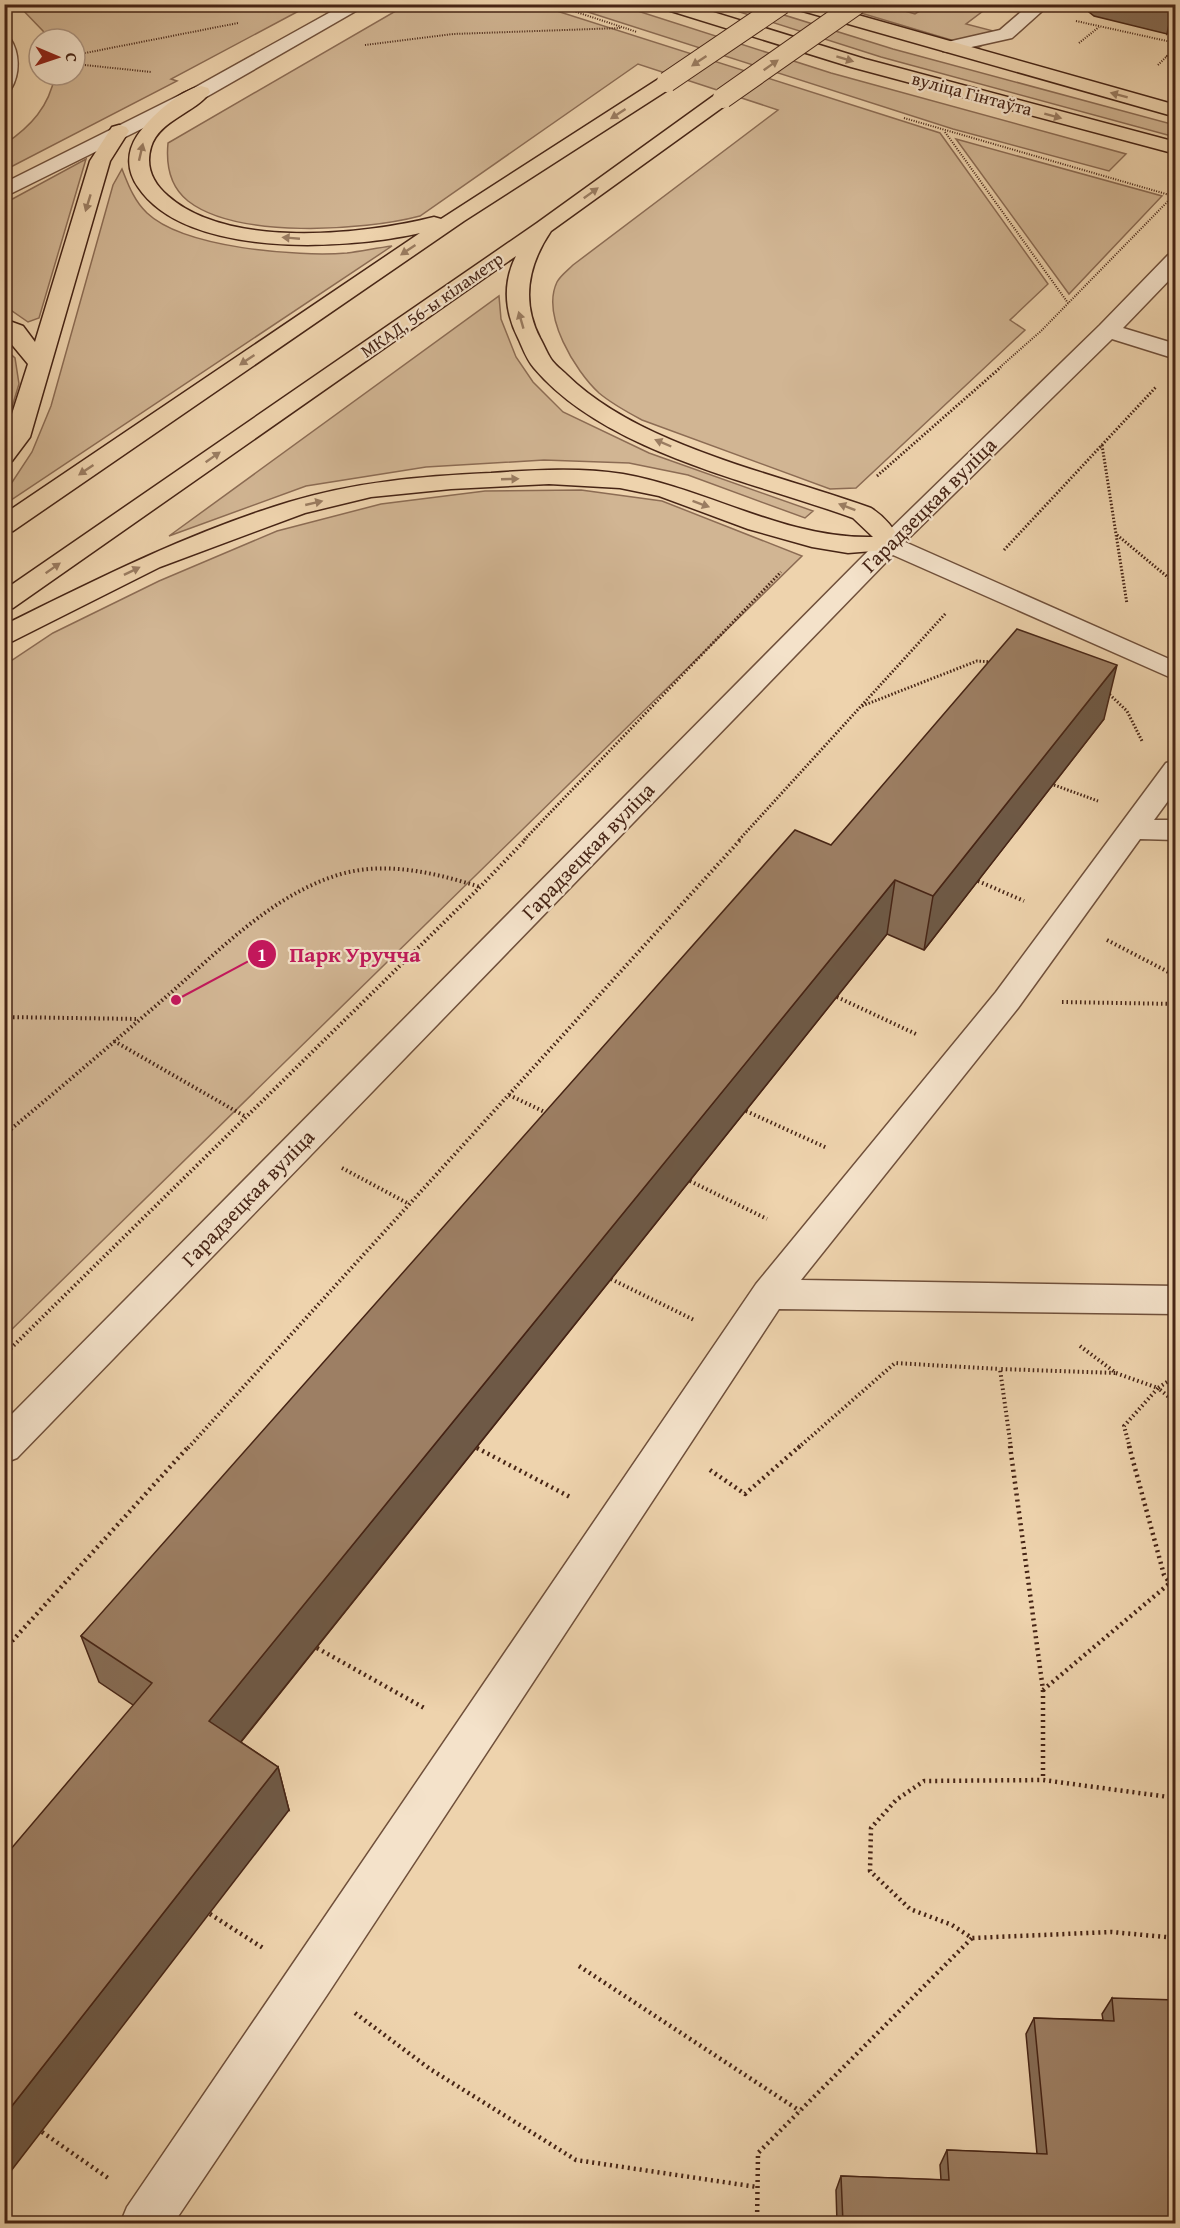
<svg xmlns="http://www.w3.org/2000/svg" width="1180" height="2228" viewBox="0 0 1180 2228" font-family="'Gentium Book Plus',serif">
  <rect width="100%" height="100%" fill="#eed3ad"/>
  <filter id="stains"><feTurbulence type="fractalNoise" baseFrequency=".00333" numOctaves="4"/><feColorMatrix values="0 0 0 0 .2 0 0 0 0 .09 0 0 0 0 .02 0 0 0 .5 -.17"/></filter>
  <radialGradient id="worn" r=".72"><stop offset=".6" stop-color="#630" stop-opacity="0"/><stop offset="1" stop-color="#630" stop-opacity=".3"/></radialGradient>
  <g fill="#d1b593" stroke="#8c6c54" stroke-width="1.5">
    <path d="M18,5h292l-139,74 6,2 -172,89v-26c26,-18 44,-37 50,-69h20v-36h-28l-4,-8z"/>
    <path d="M406,5h132l402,128 108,151 -38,36 15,10 -169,158 -26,1 -188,-69c-15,-8 -30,-16 -43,-27 -24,-22 -58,-78 -42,-111 3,-6 11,-12 16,-17l205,-155 -140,-46 -218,152c-57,15 -183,23 -232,-15 -19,-15 -22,-37 -20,-58z"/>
    <polygon points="566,5 619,5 831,73 1126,154 1109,171 953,129"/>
    <polygon points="718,5 752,5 893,49 1175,125 1175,137 881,57"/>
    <polygon points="834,5 884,5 915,14 929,5 991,5 966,24 1001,33 978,48"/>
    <polygon points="956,139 1162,196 1069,294"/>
    <polygon points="86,159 39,318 28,322 5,306 5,203"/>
    <path d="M122,169c6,15 12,32 25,44 37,35 150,44 200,40 15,-2 30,-5 45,-7l-387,258v-11l27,-41 19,-46 62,-221z"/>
    <polygon points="499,296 501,319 516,357 533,382 563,412 649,453 813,511 805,518 688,475 629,463 544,460 426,467 306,486 169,536"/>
    <polygon points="5,349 15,358 19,384 5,430"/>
    <polygon points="581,490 662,501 802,556 5,1336 5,665 53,633 159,581 277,531 381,504 485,491"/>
  </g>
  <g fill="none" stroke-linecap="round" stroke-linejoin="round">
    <g stroke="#70503b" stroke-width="3">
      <g id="minor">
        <polygon points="345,4 368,4 208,96 4,197 4,183 194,88"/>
        <polygon points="1030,4 1050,4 1012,38 949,52 943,51 940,47 943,43 1000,30"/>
        <path d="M4,37l6,1c10,15 10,36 1,51l-7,2z"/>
        <polygon points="1176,254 1176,273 1123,328 1176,344 1176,359 1112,339 905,542 1176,662 1176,680 893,555 17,1458 4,1463 4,1422 880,539 1100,325 1168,255"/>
        <polygon points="1176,760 1176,790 1154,820 1176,820 1176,840 1140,839 1018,1008 801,1280 1176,1286 1176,1314 779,1309 327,1995 173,2224 120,2224 127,2207 756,1284 996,992 1166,763"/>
      </g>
    </g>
    <g stroke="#462415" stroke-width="3">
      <g id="major">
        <polygon points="658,4 687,4 865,59 1176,142 1176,154 851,67 661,8"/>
        <polygon points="789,4 819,4 1176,105 1176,117 792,8"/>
      </g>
    </g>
    <g stroke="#462415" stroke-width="3">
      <g id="highway">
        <path d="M667,76l7,2 2,4 -2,4 -210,135 -451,310 -9,2v-19l416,-281c-74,17 -234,26 -282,-46 -11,-16 -12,-34 -1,-51 13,-19 40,-44 64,-50l7,2 2,4c-13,20 -51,28 -59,55 -6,20 2,36 17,49 60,53 194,39 266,21l7,2 219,-141z"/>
        <path d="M723,92l7,2 3,4 -3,4 -179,129c-23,34 -30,70 -11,107 4,7 7,15 11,21 4,6 11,11 16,16 74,72 208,98 304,133 14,9 24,21 31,36l-4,5 -50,4 -36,-6 -64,-18 -89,-33 -39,-8 -71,-4 -98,5 -80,8 -66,16 -145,54 -147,74 -9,2v-18c93,-46 186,-93 285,-123 65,-20 134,-26 202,-29 43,-3 89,-6 132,1 85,15 162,65 250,63l-20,-19c-101,-37 -247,-65 -319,-150 -7,-8 -11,-19 -15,-28 -14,-27 -17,-56 -3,-84l-503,352 -9,2v-20l533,-367 179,-129z"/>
        <polygon points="119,125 126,127 129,131 110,161 30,437 12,461 4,463 4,439 28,364 4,335 4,319 23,326 35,342 90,161 112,127"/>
      </g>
    </g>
    <g stroke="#462415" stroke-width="2" stroke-dasharray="1 1.5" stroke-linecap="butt">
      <polyline points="552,4 637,32"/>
      <polyline points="1076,21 1176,43"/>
      <polyline points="1079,43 1099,27"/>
      <polyline points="365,45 453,34 621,28"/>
      <polyline points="75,55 238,23"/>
      <polyline points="1166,56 1176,62"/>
      <polyline points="75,64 151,72"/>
      <polyline points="1158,65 1176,47"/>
      <polyline points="904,118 1173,196 1041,331 999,368"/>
      <polyline points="945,132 1068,303"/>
    </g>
    <g stroke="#462415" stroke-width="3" stroke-dasharray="1.5 2" stroke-linecap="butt">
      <polyline points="1102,445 1127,604"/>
      <polyline points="877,476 1001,367"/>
      <polyline points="1117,535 1176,584"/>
      <polyline points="1004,550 1156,387"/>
      <polyline points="1107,692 1127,711 1142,741"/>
      <polyline points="862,706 977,661 993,662"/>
      <polyline points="1054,785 1098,801"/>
      <polyline points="524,840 781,572"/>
      <polyline points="739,840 946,613"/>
    </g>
    <g stroke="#462415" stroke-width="4" stroke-dasharray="1.5 3" stroke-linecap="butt">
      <polyline points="978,881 1024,901"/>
      <polyline points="1107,940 1176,976"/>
      <polyline points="837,997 918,1035"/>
      <polyline points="1062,1002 1176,1004"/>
      <polyline points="4,1017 139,1019"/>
      <polyline points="114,1041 246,1117"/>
      <polyline points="509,1095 549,1114"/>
      <polyline points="746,1111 827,1148"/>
      <path d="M4,1135c55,-46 109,-92 163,-139 53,-46 106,-102 174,-122 46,-13 95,-1 139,13"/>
      <polyline points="342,1168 409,1204"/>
      <polyline points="690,1181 767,1219"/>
      <polyline points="611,1279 694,1320"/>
      <polyline points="1080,1346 1116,1373 1158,1388 1176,1376"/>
      <polyline points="4,1355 480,887 526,839"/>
      <polyline points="188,1448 741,839"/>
      <polyline points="798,1448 895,1363 1000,1369"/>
      <polyline points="1011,1448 1000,1369 1116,1373"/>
      <polyline points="1130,1448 1124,1426 1158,1388 1176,1403"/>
    </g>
    <g stroke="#462415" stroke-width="4.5" stroke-dasharray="2 4" stroke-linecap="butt">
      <polyline points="1010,1446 1043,1690 1170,1583"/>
      <polyline points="1129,1446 1164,1575 1176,1591"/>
      <polyline points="477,1448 572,1498"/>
      <polyline points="710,1470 745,1494 800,1446"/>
      <polyline points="317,1648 426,1709"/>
      <polyline points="4,1650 189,1446"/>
      <polyline points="1043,1690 1043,1780"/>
      <polyline points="1176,1798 1043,1780 924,1781 896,1800 871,1828 870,1871 910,1909 952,1925 972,1938 1112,1932 1176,1938"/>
      <polyline points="210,1914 263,1948"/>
      <polyline points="579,1966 800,2111"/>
      <polyline points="355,2013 430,2069 576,2160 757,2187"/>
      <polyline points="42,2132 108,2178"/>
      <polyline points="757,2224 758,2153 972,1938"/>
    </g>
    <use href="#minor" fill="#f4e2ca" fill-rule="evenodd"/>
    <use href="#major" fill="#eed3ad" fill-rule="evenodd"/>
    <use href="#highway" fill="#eed3ad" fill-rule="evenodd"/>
    <g stroke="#462415" stroke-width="22" stroke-linecap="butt">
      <g id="highway-bridge">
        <polyline points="667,82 782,4"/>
        <polyline points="723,98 857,4"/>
      </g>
    </g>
    <use href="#highway-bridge" stroke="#eed3ad" stroke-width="20"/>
  </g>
  <g fill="#876d56" stroke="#462415" stroke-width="1.5">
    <polygon points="1079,4 1176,4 1176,27 1167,34 1094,16"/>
    <polygon points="1176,431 1176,454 1171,450"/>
    <polygon points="1104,719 924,950 887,934 241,1742 278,1767 289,1810 99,1682 81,1636 831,845"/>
    <polygon points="1112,1998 1176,2223 837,2223 836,2190 841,2176 941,2180 940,2165 947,2150 1037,2154 1026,2034 1034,2018 1103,2020 1102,2014"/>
  </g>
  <g fill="#6e5946" stroke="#462415" stroke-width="1.5">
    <polygon points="1173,4 1176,4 1176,27 1167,34"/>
    <polygon points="1117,665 1104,719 924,950 933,896"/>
    <polygon points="895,880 887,934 223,1764 209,1721"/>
    <polygon points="278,1767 289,1810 4,2180 4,2116"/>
  </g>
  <g fill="#9d7f64" stroke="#462415" stroke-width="1.5">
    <polygon points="1017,629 1117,665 933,896 895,880 209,1721 278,1767 4,2116 4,1857 152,1683 81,1636 795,830 831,845"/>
    <polygon points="1112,1998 1176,2000 1176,2223 843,2223 841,2176 949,2180 947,2150 1047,2154 1034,2018 1114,2021"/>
  </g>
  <defs><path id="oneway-solid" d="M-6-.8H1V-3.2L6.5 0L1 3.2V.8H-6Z" transform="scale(1.5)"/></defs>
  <g fill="#9a7c61">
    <use href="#oneway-solid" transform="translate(845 59) rotate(17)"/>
    <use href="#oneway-solid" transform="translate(699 61) rotate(146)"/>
    <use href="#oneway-solid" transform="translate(771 65) rotate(-35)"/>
    <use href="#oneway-solid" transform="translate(1119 95) rotate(-165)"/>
    <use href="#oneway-solid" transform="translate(618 114) rotate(147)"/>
    <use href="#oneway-solid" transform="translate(1053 116) rotate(15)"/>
    <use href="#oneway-solid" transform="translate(141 152) rotate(-77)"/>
    <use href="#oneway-solid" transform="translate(591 193) rotate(-36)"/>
    <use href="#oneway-solid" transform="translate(88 203) rotate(107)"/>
    <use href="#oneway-solid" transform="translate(291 238) rotate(-175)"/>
    <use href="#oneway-solid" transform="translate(408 250) rotate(146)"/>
    <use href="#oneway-solid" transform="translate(521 320) rotate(-106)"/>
    <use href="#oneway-solid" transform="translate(247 360) rotate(146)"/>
    <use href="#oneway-solid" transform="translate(663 443) rotate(-157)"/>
    <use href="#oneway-solid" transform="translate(213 457) rotate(-35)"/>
    <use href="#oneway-solid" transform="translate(86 470) rotate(146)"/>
    <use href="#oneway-solid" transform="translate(510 479) rotate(-2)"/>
    <use href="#oneway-solid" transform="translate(314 503) rotate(-13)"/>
    <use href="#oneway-solid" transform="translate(701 504) rotate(20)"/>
    <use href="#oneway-solid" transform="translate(847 507) rotate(-159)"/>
    <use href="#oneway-solid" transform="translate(53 568) rotate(-35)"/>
    <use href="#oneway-solid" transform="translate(132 571) rotate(-26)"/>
  </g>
  <g text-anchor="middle" stroke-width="4.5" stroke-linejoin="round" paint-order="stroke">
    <g font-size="18" fill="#462415" stroke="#f4e2ca">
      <text transform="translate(972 94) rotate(15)" y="6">вуліца Гінтаўта</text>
      <text transform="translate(432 305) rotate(-35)" y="6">МКАД, 56-ы кіламетр</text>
    </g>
    <g font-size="21" fill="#462415" stroke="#f4e2ca">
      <text transform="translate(929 505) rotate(-45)" y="7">Гарадзецкая вуліца</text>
      <text transform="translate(588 851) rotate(-46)" y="7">Гарадзецкая вуліца</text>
      <text transform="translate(248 1198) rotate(-46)" y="7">Гарадзецкая вуліца</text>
    </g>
  </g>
  <path fill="none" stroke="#c2185b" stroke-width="2" d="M176 1000L262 954"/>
  <g fill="#c2185b" stroke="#f4e2ca" stroke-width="2">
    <circle cx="176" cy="1000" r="6"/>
    <circle cx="262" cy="954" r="15"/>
  </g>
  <g font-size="18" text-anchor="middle" font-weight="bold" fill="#fff">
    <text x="262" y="961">1</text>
  </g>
  <g font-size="22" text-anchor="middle" font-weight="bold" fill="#c2185b" stroke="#f4e2ca" stroke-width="4.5" stroke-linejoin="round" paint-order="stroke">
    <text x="355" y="962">Парк Уручча</text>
  </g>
  <rect width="1180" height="2228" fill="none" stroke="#eed3ad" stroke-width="24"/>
  <rect x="6" y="6" width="1168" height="2216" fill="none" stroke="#462415" stroke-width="3"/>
  <rect x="12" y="12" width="1156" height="2204" fill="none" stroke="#462415" stroke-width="1.5"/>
  <g transform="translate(57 57) rotate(92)"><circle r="28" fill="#f4e2ca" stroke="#ae9682" stroke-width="1.5"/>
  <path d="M0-4.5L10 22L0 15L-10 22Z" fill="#8f2418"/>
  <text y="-9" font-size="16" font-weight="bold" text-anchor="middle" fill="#462415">С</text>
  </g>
  <rect width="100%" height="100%" filter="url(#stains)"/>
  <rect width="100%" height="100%" fill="url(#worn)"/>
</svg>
